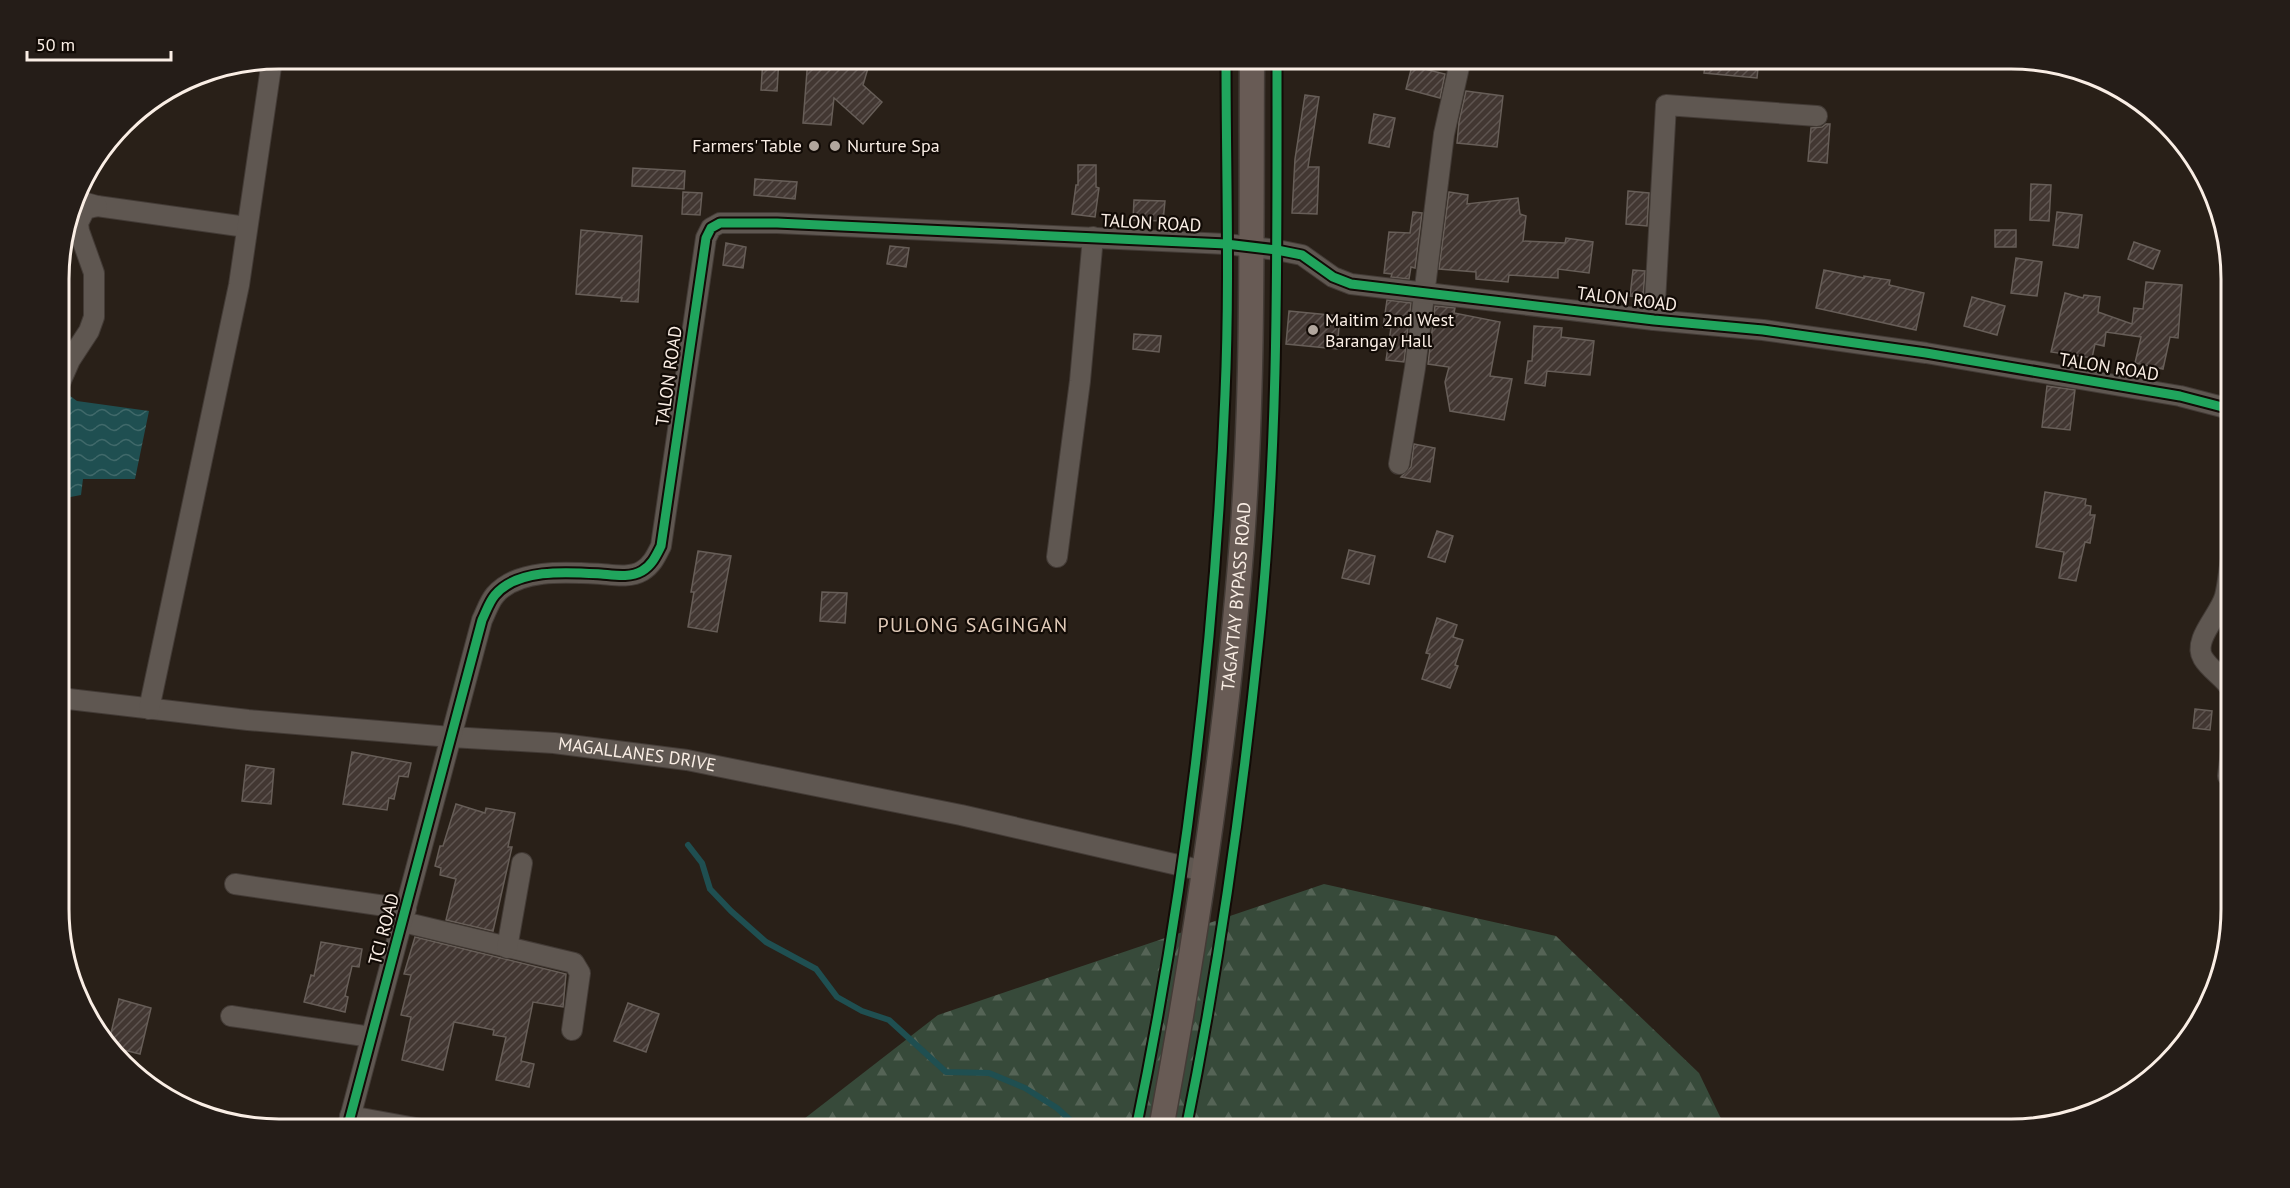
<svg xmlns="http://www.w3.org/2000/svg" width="2290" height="1188" viewBox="0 0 2290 1188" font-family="'PT Sans',sans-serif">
  <defs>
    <pattern id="forest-firs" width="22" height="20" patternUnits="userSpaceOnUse" patternTransform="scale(1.5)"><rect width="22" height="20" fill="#374a3a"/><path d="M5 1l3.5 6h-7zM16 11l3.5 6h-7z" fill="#556456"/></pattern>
    <pattern id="water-waves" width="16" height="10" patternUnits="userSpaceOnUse" patternTransform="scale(1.5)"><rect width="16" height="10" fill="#1f4f51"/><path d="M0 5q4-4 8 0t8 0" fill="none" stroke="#40696a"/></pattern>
    <pattern id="building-hatch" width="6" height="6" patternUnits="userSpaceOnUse" patternTransform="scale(1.5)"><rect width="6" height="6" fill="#423732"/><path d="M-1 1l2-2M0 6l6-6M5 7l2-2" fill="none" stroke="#5e5450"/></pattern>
  </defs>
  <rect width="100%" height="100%" fill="#292018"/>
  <polygon fill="url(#forest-firs)" points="1324,884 1556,936 1699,1073 1726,1129 791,1129 938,1015"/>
  <polygon fill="url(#water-waves)" points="59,388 77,401 149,411 135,479 83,479 81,495 60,499"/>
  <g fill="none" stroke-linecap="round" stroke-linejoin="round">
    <polyline stroke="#1f4f51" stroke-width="6" points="688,845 702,863 710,889 731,911 766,942 816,969 837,997 862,1011 889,1020 946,1072 989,1073 1025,1088 1057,1108 1080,1129"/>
  </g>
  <g fill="url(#building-hatch)" stroke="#675e58" stroke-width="1.5">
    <polygon points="763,58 779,58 777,91 761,90"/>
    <polygon points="808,58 871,58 863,85 882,102 863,124 834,98 831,125 803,123"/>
    <polygon points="1706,58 1759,58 1757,78 1704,73"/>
    <polygon points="1412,66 1445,74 1440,98 1406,89"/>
    <polygon points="1466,91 1503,96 1497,147 1457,143 1459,122"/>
    <polygon points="1305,95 1319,97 1308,167 1319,167 1317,214 1292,213 1295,159"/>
    <polygon points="1374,114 1395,118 1389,147 1369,143"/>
    <polygon points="1826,124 1830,124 1827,163 1808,161 1811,128 1822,127"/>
    <polygon points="1078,165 1096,165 1096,187 1099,188 1095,217 1072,214 1076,185 1078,185"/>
    <polygon points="633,168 685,171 684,189 632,186"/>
    <polygon points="755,179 797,182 795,199 754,195"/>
    <polygon points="2031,184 2051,185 2049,221 2030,220"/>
    <polygon points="1628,191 1649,193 1647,226 1626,224"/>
    <polygon points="683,192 702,193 700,215 682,214"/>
    <polygon points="1449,192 1468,195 1467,204 1518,198 1520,214 1526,216 1523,241 1565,243 1566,238 1593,242 1589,273 1558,269 1558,278 1509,275 1508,282 1476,279 1476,272 1439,269"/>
    <polygon points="1134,200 1165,201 1163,221 1133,220"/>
    <polygon points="1413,212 1422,213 1415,268 1411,267 1409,279 1391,277 1392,274 1384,273 1389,232 1410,233"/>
    <polygon points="2057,212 2082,215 2078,248 2053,245"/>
    <polygon points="581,230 642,236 638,302 621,301 622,298 576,294"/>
    <rect x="1995" y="230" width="21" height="17"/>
    <polygon points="2134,242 2160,251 2153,269 2128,259"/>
    <polygon points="726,243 746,247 743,268 723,265"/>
    <polygon points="890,246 909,248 906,267 887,264"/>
    <polygon points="2016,258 2042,262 2037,296 2011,293"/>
    <polygon points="1633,270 1645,271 1643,297 1630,296"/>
    <polygon points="1824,270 1864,278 1864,276 1890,280 1889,285 1924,293 1916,330 1816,308"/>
    <polygon points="2146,282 2182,285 2178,338 2170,337 2163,369 2135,363 2141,337 2106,332 2104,346 2095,344 2092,358 2051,352 2065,293 2083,298 2084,295 2100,297 2098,312 2132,324 2134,308 2143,309"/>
    <polygon points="1972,297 2005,306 1997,335 1964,326"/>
    <polygon points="1387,300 1411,303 1404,362 1386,360 1391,328 1383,327"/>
    <polygon points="1435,306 1455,308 1454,313 1500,322 1490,376 1512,379 1504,420 1450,411 1445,382 1449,367 1428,364"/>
    <polygon points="1289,311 1340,316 1337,349 1286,344"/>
    <polygon points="1534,326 1562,328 1561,337 1594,341 1590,375 1547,371 1545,386 1525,383 1528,361 1532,361"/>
    <polygon points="1134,334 1161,336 1159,352 1133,349"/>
    <polygon points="2047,386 2075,390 2070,430 2042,427"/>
    <polygon points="1414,444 1435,448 1430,482 1401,477 1411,467"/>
    <polygon points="2045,492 2086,499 2085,505 2091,506 2090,515 2095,515 2090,543 2085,542 2076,581 2059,578 2064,552 2036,547"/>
    <polygon points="1437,531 1453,536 1445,562 1428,557"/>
    <polygon points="1349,550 1375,556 1369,584 1342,578"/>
    <polygon points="698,551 731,556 717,632 688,627 694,592 691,592"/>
    <polygon points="822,592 847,593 845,623 820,621"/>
    <polygon points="1437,618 1457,625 1453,637 1463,640 1455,665 1458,666 1450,688 1422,679 1430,654 1426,653"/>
    <polygon points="2195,709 2212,711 2210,730 2193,728"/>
    <polygon points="352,752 411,763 408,777 399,776 394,799 389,798 387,810 343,804"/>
    <polygon points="246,765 274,769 271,804 242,801"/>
    <polygon points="456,804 485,813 486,808 515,813 508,847 512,847 493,931 446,920 456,879 440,875 441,868 435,866 440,846 443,846"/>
    <polygon points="415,937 566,974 563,1007 533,1002 521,1061 534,1064 529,1087 496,1080 506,1037 493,1035 494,1030 454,1022 443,1070 402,1060 411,1017 401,1015 411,975 404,974"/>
    <polygon points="321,942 362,949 359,967 352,966 345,996 348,997 345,1012 304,1002 311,975 314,976"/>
    <polygon points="119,999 151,1008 140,1054 108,1046"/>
    <polygon points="628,1003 659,1014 646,1052 614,1041"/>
  </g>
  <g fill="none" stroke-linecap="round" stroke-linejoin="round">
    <g stroke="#433b36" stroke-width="22">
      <g id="minor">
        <polyline points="86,203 97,206 246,227"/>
        <polyline points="1654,320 1666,105 1817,116"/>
        <polyline points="59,385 70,360 89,331 94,317 94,273 79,231 78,223 85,209 97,206"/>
        <polyline points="1399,464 1415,368 1444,134 1461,58"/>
        <polyline points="1057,557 1080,381 1093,237"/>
        <path d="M2231,559c-2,12 -3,25 -6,37 -5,19 -33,44 -22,62 7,12 21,19 28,31"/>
        <path id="s1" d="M60,698l188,22 203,17 103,6 133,17 274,55 243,56"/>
        <polyline points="149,709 239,285 272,60"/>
        <polyline points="2228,776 2231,751"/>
        <polyline points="235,884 406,909"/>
        <polyline points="403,922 574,963 580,973 572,1030"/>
        <polyline points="507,948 522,863"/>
        <polyline points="231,1016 371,1037"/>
        <polyline points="350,1116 421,1129"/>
        <path d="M347,1129l135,-509c4,-8 7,-18 13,-25 23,-27 73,-23 106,-21 13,1 29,4 41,-3 10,-6 14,-15 19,-25l45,-308 5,-10 9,-5h57l449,21 51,6 25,5 31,22 18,7 303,36 109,10 163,23 254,43 50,13"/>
      </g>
    </g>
    <g stroke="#433b36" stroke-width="27">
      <g id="major">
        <path id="s2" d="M1161,1129c36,-195 66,-392 81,-589 12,-160 9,-321 10,-482"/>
      </g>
    </g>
    <use href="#minor" stroke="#5f5751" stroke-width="20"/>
    <use href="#major" stroke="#685b55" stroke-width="24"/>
    <g stroke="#120b06" stroke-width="13">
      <g id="cycleway">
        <path d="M347,1129l135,-509c4,-8 7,-18 13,-25 23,-27 73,-23 106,-21 13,1 29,4 41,-3 10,-6 14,-15 19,-25l45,-308 5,-10 9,-5h57l449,21 51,6 25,5 31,22 18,7 303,36 109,10 163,23 254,43 50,13"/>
        <path d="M1136,1129c50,-242 79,-488 89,-735 5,-111 1,-224 1,-336"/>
        <path d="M1186,1129c33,-162 56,-327 73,-492 20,-192 18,-386 18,-579"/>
      </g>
    </g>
    <use href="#cycleway" stroke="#20a55d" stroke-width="9"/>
  </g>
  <g fill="#b1a69d" stroke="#120b06" stroke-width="2">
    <circle cx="814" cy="146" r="6"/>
    <circle cx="835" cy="146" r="6"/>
    <circle cx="1313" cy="330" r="6"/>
  </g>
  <g text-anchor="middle" stroke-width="4.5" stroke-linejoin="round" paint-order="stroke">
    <g font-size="18" fill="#faeee5" stroke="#120b06" text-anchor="start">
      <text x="802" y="152" text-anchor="end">Farmers' Table</text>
      <text x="847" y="152">Nurture Spa</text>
      <text x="1325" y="326">Maitim 2nd West<tspan x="1325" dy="21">Barangay Hall</tspan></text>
    </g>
    <g font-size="18" fill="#faeee5" stroke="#120b06">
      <text transform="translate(1151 223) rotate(3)" y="6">TALON ROAD</text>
      <text transform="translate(1627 299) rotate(7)" y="6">TALON ROAD</text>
      <text transform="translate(2109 367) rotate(9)" y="6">TALON ROAD</text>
      <text transform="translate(669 376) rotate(-82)" y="6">TALON ROAD</text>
      <text dy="6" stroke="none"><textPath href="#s2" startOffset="538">TAGAYTAY BYPASS ROAD</textPath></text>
      <text dy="6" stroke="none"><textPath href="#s1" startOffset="580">MAGALLANES DRIVE</textPath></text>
      <text transform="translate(384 929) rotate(-75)" y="6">TCI ROAD</text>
    </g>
    <g font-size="20" letter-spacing="1.5" fill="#e0cab8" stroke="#120b06">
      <text x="973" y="632">PULONG SAGINGAN</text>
    </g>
  </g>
  <path d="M0 0H2290V1188H0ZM279 69H2011A210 210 0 0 1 2221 279V909A210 210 0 0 1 2011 1119H279A210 210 0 0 1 69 909V279A210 210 0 0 1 279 69Z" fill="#251d18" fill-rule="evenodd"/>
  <path fill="none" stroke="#faeee5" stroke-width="3" d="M279 69H2011A210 210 0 0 1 2221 279V909A210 210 0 0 1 2011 1119H279A210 210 0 0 1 69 909V279A210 210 0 0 1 279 69Z"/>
  <path d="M27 51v9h144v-9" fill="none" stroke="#faeee5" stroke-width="3"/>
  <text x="36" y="51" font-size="18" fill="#faeee5" stroke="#120b06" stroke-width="4.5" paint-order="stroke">50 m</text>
</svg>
